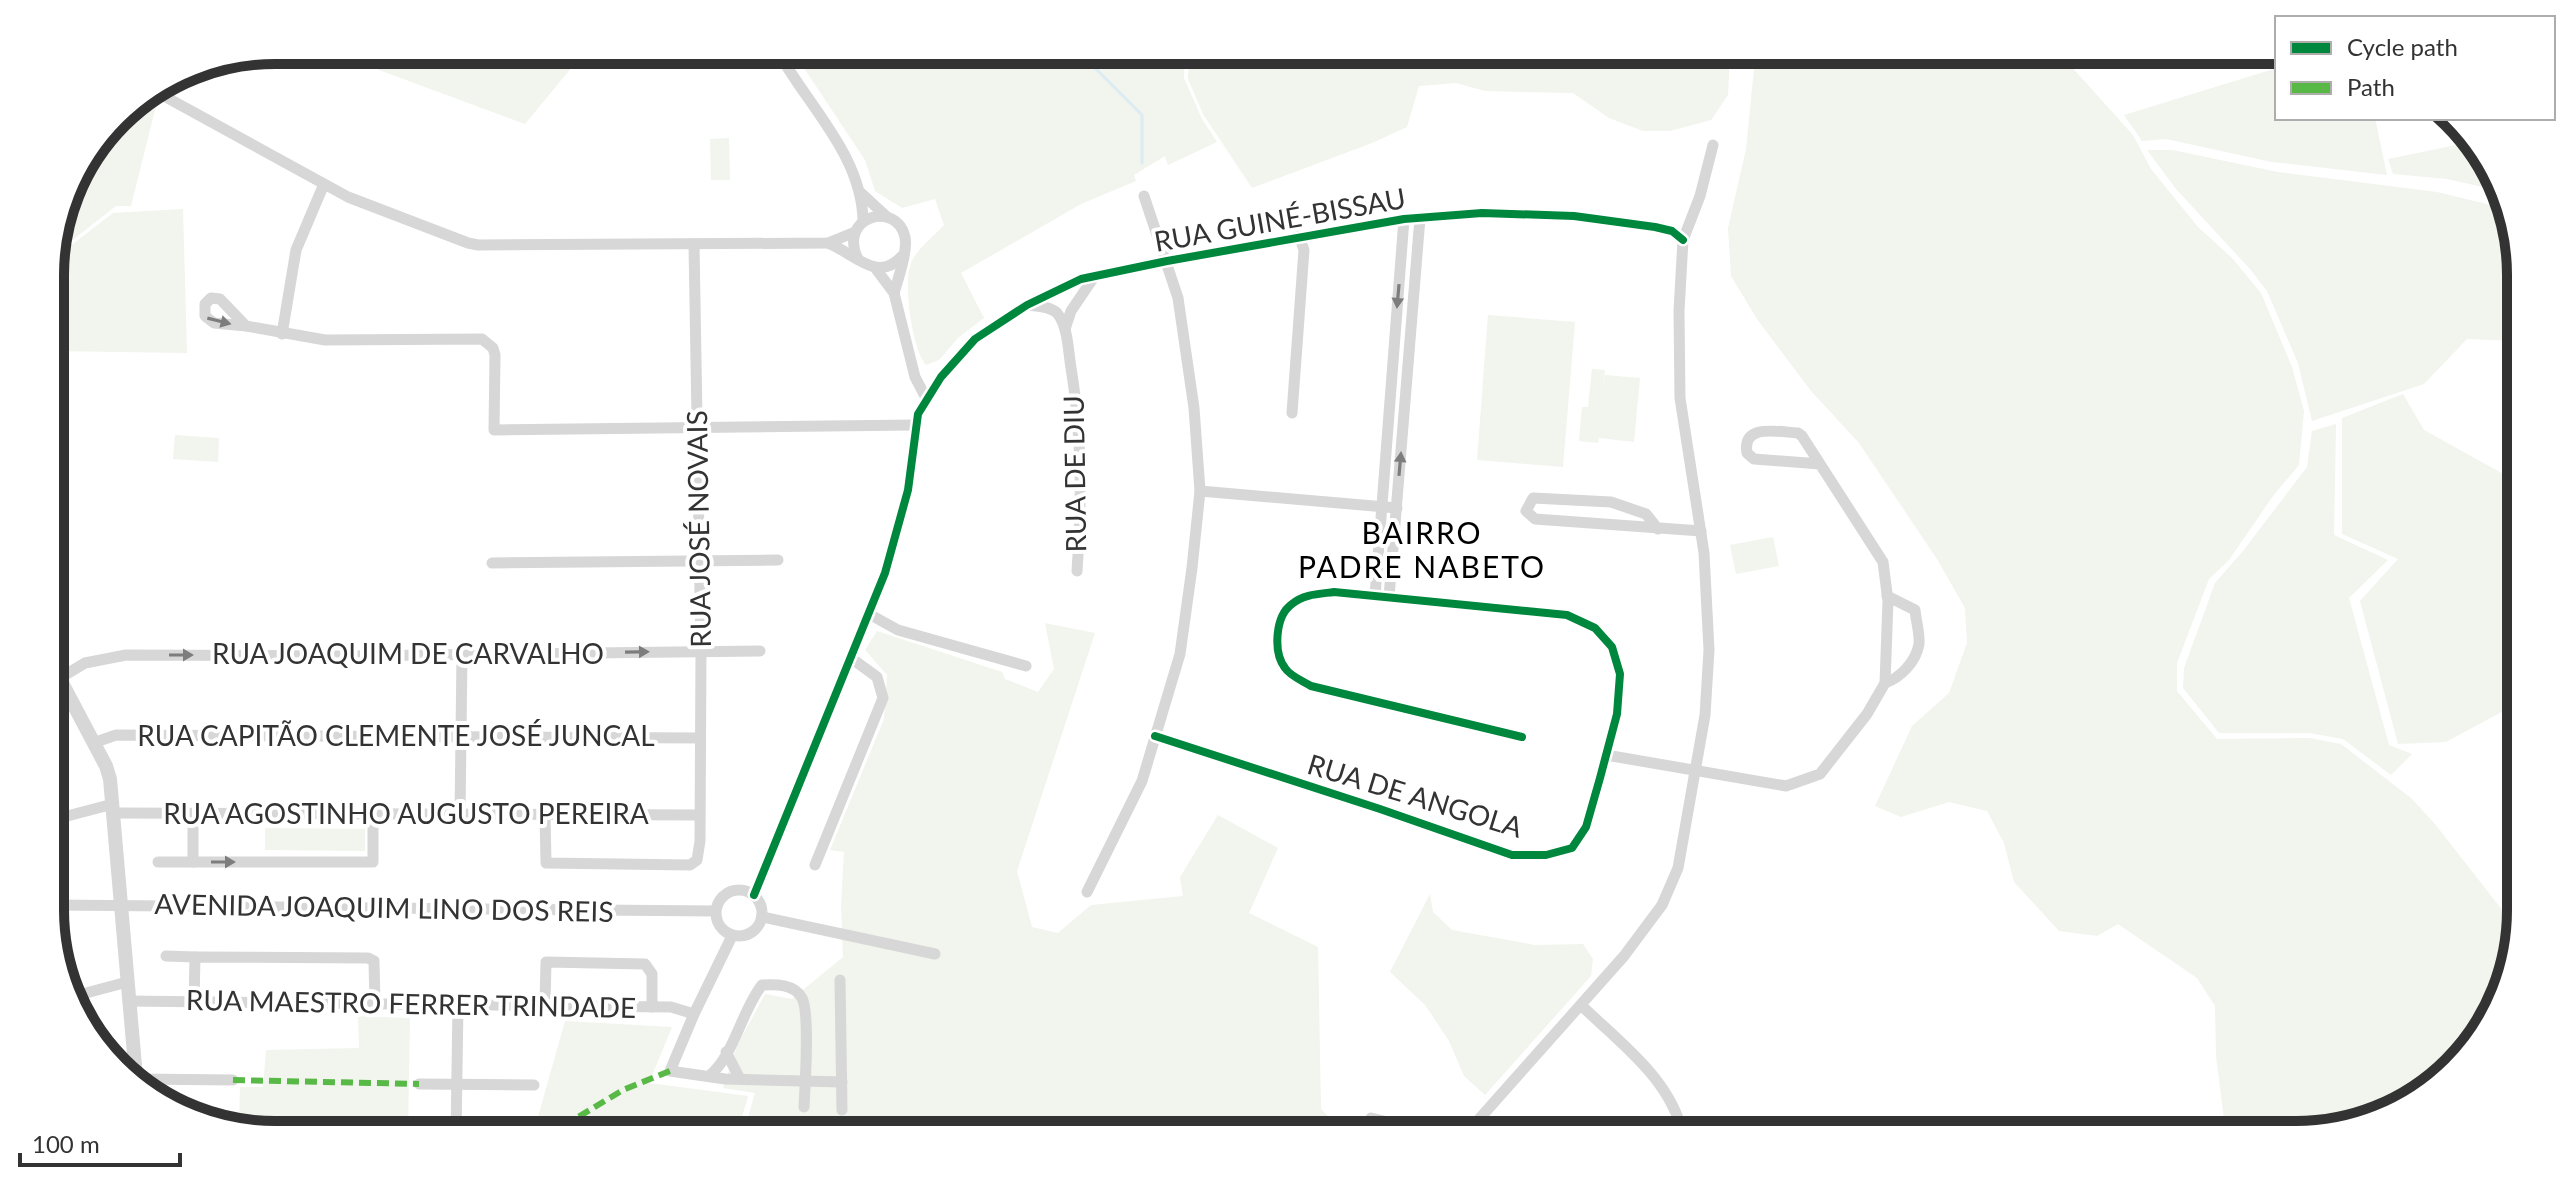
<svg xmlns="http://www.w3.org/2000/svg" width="2571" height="1185" viewBox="0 0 2571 1185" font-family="Lato,sans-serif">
  <rect width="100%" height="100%" fill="#fff"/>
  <g fill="#f1f5ed">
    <polygon points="325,50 586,50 525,124"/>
    <path d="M797,50h388l-1,28 18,41 15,23 -49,23 -3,-9 -31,19 2,6 -55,23 -120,69 23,45 -25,19 -20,23 -13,5c-14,-17 -23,-81 -15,-102 5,-13 23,-27 33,-38l-9,-26 -33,9 -27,-17 -10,-31 -69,-104z"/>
    <polygon points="1189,50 2051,50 2060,54 2133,135 2151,169 2198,227 2232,258 2261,293 2292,367 2304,411 2299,465 2273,496 2229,560 2209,579 2177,663 2177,691 2217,739 2309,738 2341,744 2411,798 2435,824 2517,929 2504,996 2421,1097 2310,1135 2226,1135 2216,1056 2215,1006 2197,978 2118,924 2097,936 2059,931 2014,882 2004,843 1987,811 1949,802 1901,817 1875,806 1912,726 1949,693 1967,643 1965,608 1937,559 1859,443 1811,391 1757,319 1731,276 1728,228 1746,149 1755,59 1730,54 1728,95 1711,120 1670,131 1643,131 1609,118 1573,93 1485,91 1456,83 1419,86 1407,127 1372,143 1252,188 1203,114 1188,79"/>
    <polygon points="2277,68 2277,118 2375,118 2387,175 2272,162 2166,139 2142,141 2124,115"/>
    <polygon points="138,99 156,106 131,206 116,206 61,249 73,176 126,106"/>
    <polygon points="729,138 730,180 711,180 710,139"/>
    <polygon points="2476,141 2496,190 2447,179 2393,174 2388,159"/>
    <polygon points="2147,150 2172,150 2278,172 2437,192 2503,208 2519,246 2519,341 2467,339 2424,384 2312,421 2298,363 2267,291 2250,269 2176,189"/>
    <polygon points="183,209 187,353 51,351 51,305 60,254 113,213"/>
    <polygon points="1488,315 1575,322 1563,467 1477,460"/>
    <polygon points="1592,369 1605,370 1603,392 1605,375 1640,378 1634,442 1599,438 1598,443 1579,441 1582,407 1588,407"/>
    <polygon points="2403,394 2424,430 2516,481 2520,495 2520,702 2446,742 2398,744 2360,601 2398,559 2342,534 2342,418"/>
    <polygon points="2336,424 2334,535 2388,560 2349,598 2389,745 2412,754 2391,775 2343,739 2309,733 2219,733 2183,688 2184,668 2215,583 2243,551 2307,467 2312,431"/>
    <polygon points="175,435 219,438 218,462 173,459"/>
    <polygon points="1773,537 1779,566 1736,574 1730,545"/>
    <polygon points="1045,623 1095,633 1017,871 1032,927 1058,933 1091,905 1183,896 1180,877 1218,815 1278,848 1249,913 1318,947 1321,1109 1347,1135 743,1135 755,1093 723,1088 737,1046 765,994 792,999 843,957 841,905 844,852 830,850 884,719 887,675 865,650 877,631 1002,672 1005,679 1038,692 1054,669"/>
    <polygon points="265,828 365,829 365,851 265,850"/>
    <polygon points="1430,894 1433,912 1452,930 1535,945 1583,944 1593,959 1591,976 1485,1095 1464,1076 1449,1041 1425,1005 1390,972"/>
    <polygon points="358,1016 410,1018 408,1135 275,1135 239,1128 240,1087 263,1087 266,1050 359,1048"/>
    <polygon points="565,1021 672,1027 649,1083 748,1096 737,1135 533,1135"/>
  </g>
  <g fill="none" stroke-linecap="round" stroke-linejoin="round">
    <g stroke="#ddebf3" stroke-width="3">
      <polyline points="1065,50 1087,60 1142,115 1142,163"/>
      <polyline points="923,1128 927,1135"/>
    </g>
    <g stroke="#d7d7d7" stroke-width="11">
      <path d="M777,50c30,55 85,105 86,171"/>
      <polyline points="153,90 348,197 468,243 478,245 828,243 855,232"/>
      <polyline points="861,193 887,217"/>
      <path d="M828,243c26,10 49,41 74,13"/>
      <path d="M858,259c-21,-43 39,-59 47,-22 3,14 -7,42 -11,56"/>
      <polyline points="876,269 894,293 915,377 926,398"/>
      <path d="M1028,305c9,1 22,1 29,8 10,12 11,33 13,48 12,72 12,137 7,210"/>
      <polyline points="246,326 220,299 211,298 205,304 205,316 214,323 246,326 325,340 482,339 493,348 495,355 494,430 915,425"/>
      <polyline points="1065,329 1071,311 1094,277"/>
      <polyline points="282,334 296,250 324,184"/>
      <polyline points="1292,413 1304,250 1299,236"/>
      <polyline points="1200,491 1397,508"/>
      <polyline points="1658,529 1646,514 1611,502 1533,498 1526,511 1535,519 1701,531"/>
      <polyline points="492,563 778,560"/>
      <polyline points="1375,596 1404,219"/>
      <polyline points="1389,597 1420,218"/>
      <polyline points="869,614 898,630 1026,666"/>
      <polyline points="60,678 85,663 126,655 345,656 760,651"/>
      <path d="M1885,683c15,-5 31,-21 34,-39 1,-10 -3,-23 -4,-34l-28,-14"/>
      <path d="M1155,736l225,73 132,46h34l26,-7 14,-21 14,-49 17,-64 3,-40 -8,-27 -17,-19 -28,-13 -233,-23c-15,2 -30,2 -42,12 -17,12 -19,48 -7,64 5,8 18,13 26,18l211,51"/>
      <polyline points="93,743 116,735 699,738"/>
      <path d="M1606,755l180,31 34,-12 47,-60 18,-31 3,-82 -5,-39 -81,-126 -4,-3c-20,-1 -56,-10 -51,20l7,6 66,5"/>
      <polyline points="114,813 698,815"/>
      <polyline points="193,814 193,862 373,862 373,815"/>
      <polyline points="460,815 462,655"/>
      <polyline points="545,815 546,863 690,865 697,860 700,841 701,651 694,244"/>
      <polyline points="52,820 113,804"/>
      <polyline points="158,862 193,862"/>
      <polyline points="815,865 883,698 877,677 851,658"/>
      <circle cx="739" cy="913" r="23"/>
      <polyline points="1087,892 1142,781 1180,654 1192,568 1200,491 1194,408 1178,298 1144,196"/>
      <polyline points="754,895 885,573 908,490 918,414 941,377 975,339 1027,305 1081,279 1167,261 1404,219 1482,213 1574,216 1655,227 1672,231 1683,240"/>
      <polyline points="52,905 715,911"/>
      <polyline points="762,917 935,954"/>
      <polyline points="732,936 694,1014 670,1071 725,1079 842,1082"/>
      <polyline points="166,956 195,957"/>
      <polyline points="840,980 842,1110"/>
      <polyline points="75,996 127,982"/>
      <polyline points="128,1001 671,1007 694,1014"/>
      <polyline points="194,1002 195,957 368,958 374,961 375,1004"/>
      <polyline points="545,1006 546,962 645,964 652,974 652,1007"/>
      <path d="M1582,1006c38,37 89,73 101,129"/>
      <polyline points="726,1052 740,1079"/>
      <path d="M709,1076c25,-20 32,-64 53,-91 14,-1 32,-1 40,13 8,15 3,88 2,109"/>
      <polyline points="138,1079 233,1080"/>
      <polyline points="419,1084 534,1085"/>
      <polyline points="1371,1118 1442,1135"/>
      <polyline points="456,1135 458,1005"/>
      <polyline points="1465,1135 1624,956 1662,905 1678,868 1705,715 1709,650 1704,553 1680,398 1679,311 1683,240 1700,196 1713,145"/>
    </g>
    <g stroke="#d7d7d7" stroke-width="14">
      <polyline points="51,272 62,217"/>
      <polyline points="51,662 106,766 110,779 136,1077"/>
    </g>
    <g stroke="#58b947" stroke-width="6" stroke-dasharray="12 6" stroke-linecap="butt">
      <polyline points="233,1080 419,1084"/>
      <polyline points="548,1135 623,1090 670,1071"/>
    </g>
    <g stroke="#fff" stroke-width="13">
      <g id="cycleway">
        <path d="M1155,736l225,73 132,46h34l26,-7 14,-21 14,-49 17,-64 3,-40 -8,-27 -17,-19 -28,-13 -233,-23c-15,2 -30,2 -42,12 -17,12 -19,48 -7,64 5,8 18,13 26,18l211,51"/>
        <polyline points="754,895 885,573 908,490 918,414 941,377 975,339 1027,305 1081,279 1167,261 1404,219 1482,213 1574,216 1655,227 1672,231 1683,240"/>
      </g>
    </g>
    <use href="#cycleway" stroke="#00873e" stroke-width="8"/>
  </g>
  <defs><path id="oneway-solid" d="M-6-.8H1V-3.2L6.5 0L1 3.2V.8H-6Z" transform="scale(2)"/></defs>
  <g fill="#7d7d7d">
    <use href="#oneway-solid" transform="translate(1398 296) rotate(95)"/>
    <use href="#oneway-solid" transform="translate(219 321) rotate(14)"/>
    <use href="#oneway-solid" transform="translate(1400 464) rotate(-85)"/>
    <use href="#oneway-solid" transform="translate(637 652) rotate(-1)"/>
    <use href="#oneway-solid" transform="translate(181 655)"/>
    <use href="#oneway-solid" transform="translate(223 862)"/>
  </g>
  <g text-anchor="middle" stroke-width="8" stroke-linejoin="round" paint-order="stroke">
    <g font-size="28" fill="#333" stroke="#fff">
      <text transform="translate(1280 220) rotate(-10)" y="10">RUA GUINÉ-BISSAU</text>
      <text transform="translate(1075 474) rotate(-91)" y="10">RUA DE DIU</text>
      <text transform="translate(699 529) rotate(-91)" y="10">RUA JOSÉ NOVAIS</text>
      <text x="408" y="664">RUA JOAQUIM DE CARVALHO</text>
      <text x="396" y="746">RUA CAPITÃO CLEMENTE JOSÉ JUNCAL</text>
      <text transform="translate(1415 796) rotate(17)" y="10">RUA DE ANGOLA</text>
      <text x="406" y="824">RUA AGOSTINHO AUGUSTO PEREIRA</text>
      <text transform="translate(384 908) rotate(1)" y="10">AVENIDA JOAQUIM LINO DOS REIS</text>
      <text transform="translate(411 1004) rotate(1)" y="10">RUA MAESTRO FERRER TRINDADE</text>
    </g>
    <g font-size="30" letter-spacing="2" fill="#000" stroke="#fff">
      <text x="1422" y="544">BAIRRO<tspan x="1422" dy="34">PADRE NABETO</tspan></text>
    </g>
  </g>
  <path d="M0 0H2571V1185H0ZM275 64H2296A211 211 0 0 1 2507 275V910A211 211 0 0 1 2296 1121H275A211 211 0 0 1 64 910V275A211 211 0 0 1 275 64Z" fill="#fff" fill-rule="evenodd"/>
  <path fill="none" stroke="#333" stroke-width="10" d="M275 64H2296A211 211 0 0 1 2507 275V910A211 211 0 0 1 2296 1121H275A211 211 0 0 1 64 910V275A211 211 0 0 1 275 64Z"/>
  <rect x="2275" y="16" width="280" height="104" fill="#ffffff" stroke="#adadad" stroke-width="2"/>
  <rect x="2291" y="42" width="40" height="12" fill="#00873e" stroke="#adadad" stroke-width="2"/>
  <text x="2347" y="56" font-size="24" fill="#333333">Cycle path</text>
  <rect x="2291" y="82" width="40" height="12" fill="#58b947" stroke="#adadad" stroke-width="2"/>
  <text x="2347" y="96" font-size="24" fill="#333333">Path</text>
  <path d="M20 1153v12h160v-12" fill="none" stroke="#333333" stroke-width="4"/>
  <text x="32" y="1153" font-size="24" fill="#333333" stroke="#ffffff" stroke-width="6" paint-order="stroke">100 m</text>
</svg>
